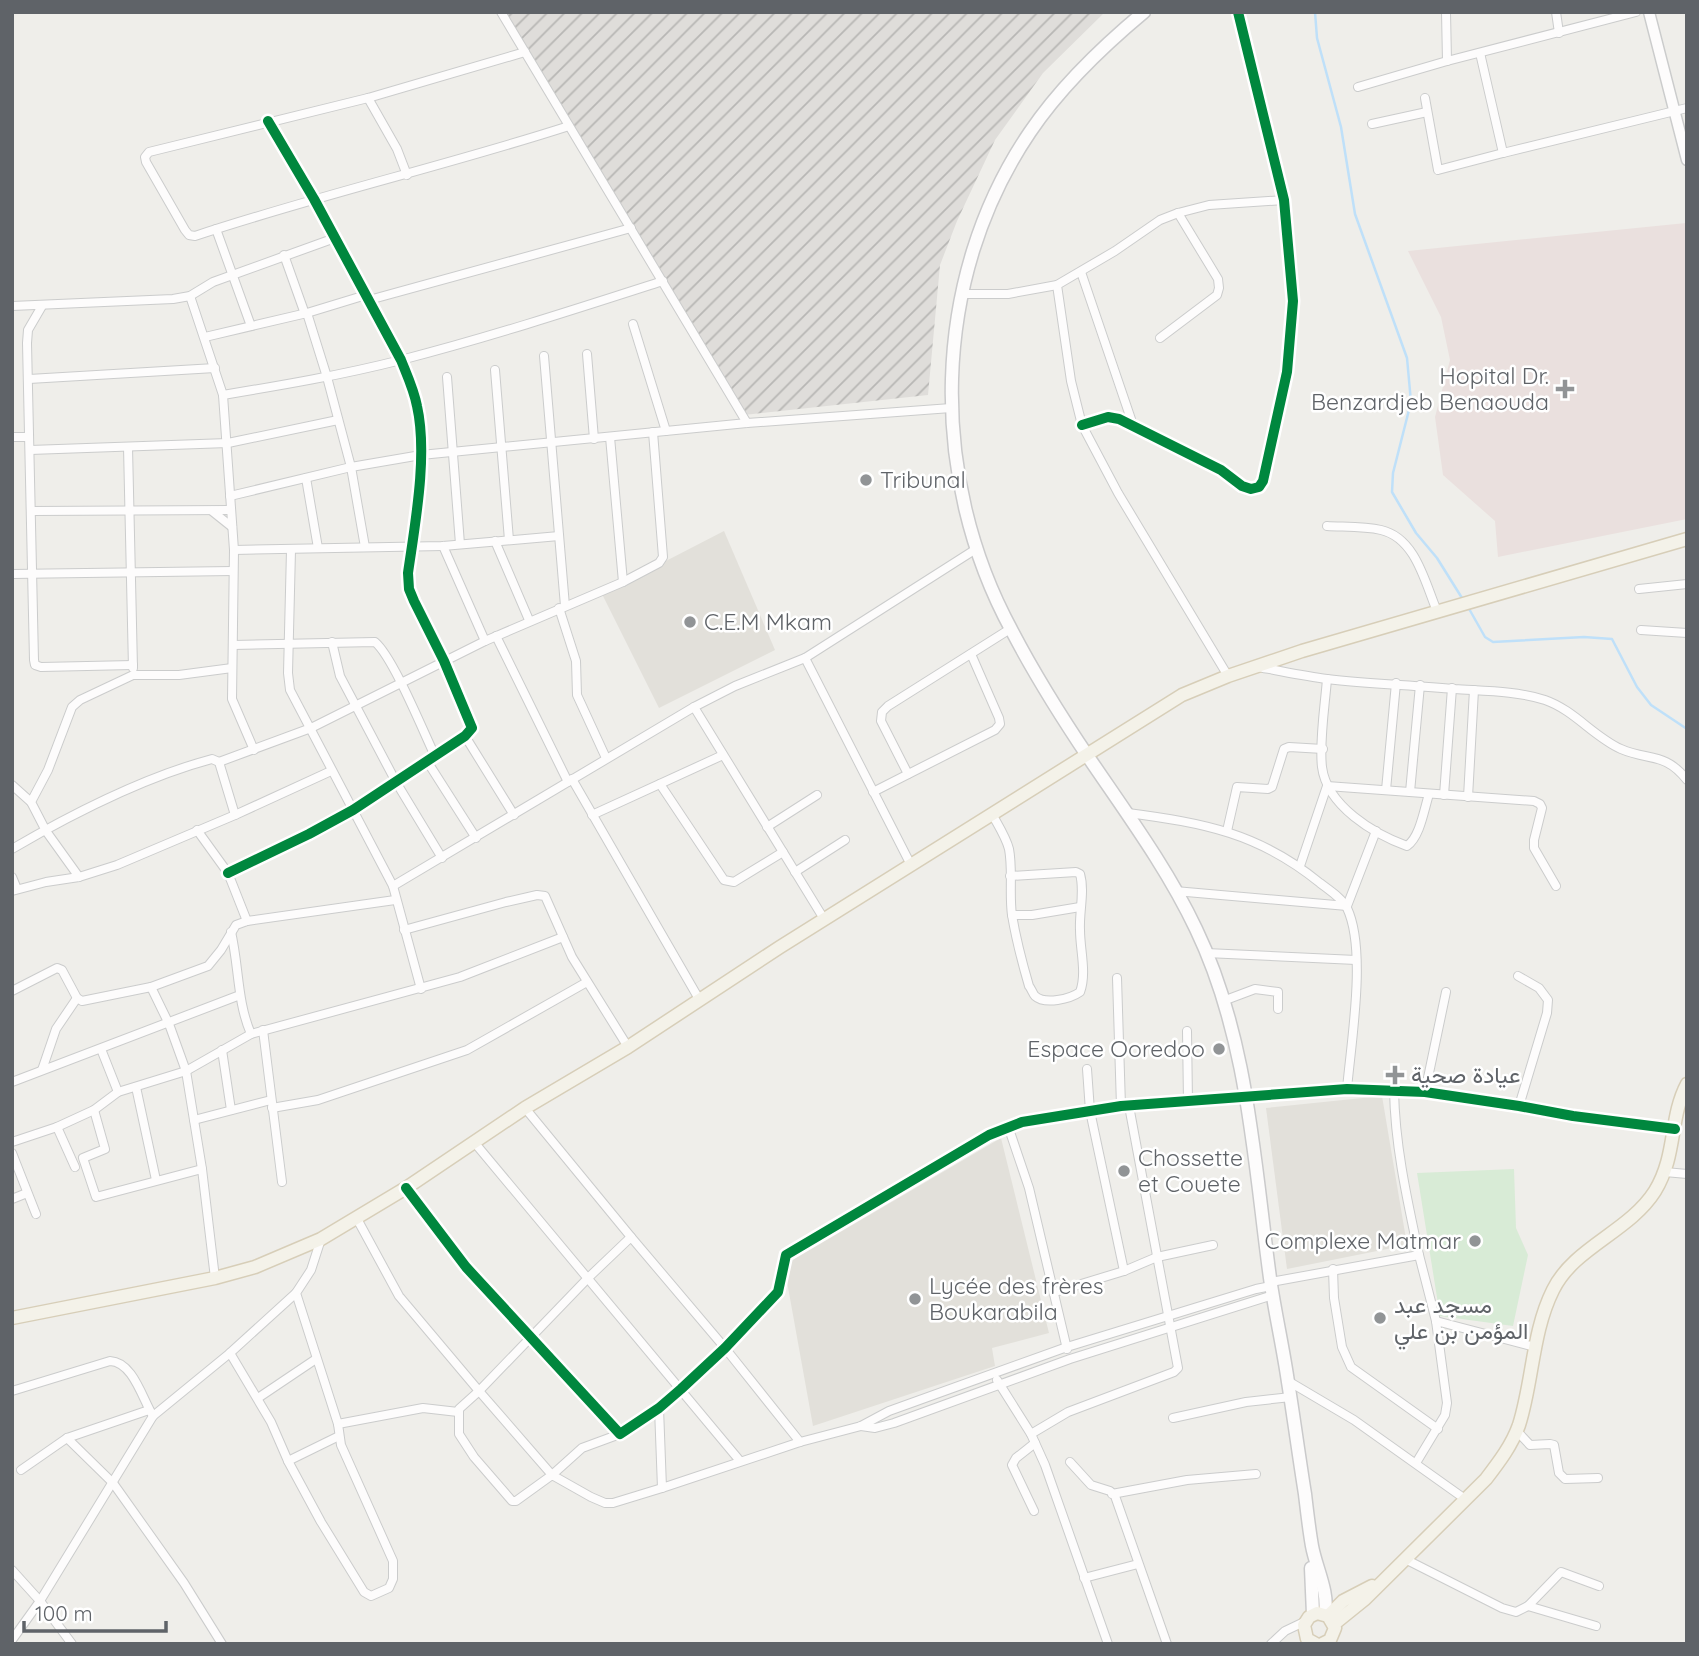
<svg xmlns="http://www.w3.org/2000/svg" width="1699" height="1656" viewBox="0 0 1699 1656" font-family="Quicksand,Vazirmatn,sans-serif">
  <defs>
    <pattern id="industrial-furrows" width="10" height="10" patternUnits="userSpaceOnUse" patternTransform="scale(1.75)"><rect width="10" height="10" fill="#dfddda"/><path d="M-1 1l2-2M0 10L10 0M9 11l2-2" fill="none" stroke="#b8b7b5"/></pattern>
  </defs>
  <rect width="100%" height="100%" fill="#efeeea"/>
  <polygon fill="url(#industrial-furrows)" points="505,12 1105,12 1043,73 995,140 957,221 940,265 928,395 744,415"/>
  <g fill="#e2e0da">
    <polygon points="724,531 775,650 659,708 602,594"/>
    <polygon points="1382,1096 1407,1245 1287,1269 1266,1108"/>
    <polygon points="1001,1138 1049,1333 992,1348 995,1366 813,1426 784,1265"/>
  </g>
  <polygon fill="#eae0de" points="1686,223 1687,519 1498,557 1495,521 1443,475 1435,417 1450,360 1441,317 1408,251"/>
  <polygon fill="#d8ebd6" points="1514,1169 1516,1228 1528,1255 1513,1326 1440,1316 1417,1173"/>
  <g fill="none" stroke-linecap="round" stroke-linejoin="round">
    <g stroke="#bfe0f9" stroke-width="2.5">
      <polyline points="1315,12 1317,38 1341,127 1355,214 1407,358 1411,402 1393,473 1392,492 1416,533 1437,558 1462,598"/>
      <polyline points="1468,607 1485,637 1493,642 1584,637 1612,639 1637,687 1651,705 1687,729"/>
    </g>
    <g stroke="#cbcccc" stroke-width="10">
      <g id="minor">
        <polyline points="501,12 747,423"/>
        <polyline points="1446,12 1447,61"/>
        <polyline points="1556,12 1559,33"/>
        <path d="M525,52l-157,46 -219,54 -4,5 1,5 39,68 4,5 6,1c123,-41 250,-70 374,-110"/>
        <polyline points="1480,53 1503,153 1687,108"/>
        <polyline points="1358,87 1447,61 1636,12"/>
        <polyline points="368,98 397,149 407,175"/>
        <polyline points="1425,98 1438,170 1503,153"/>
        <polyline points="1372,124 1427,112"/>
        <polyline points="216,229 251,326"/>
        <polyline points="284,255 305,314"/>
        <polyline points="1081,272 1133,425"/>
        <polyline points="961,294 1008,294 1057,285"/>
        <polyline points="190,296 223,395 234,550 232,699 254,750"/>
        <polyline points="369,300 631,228"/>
        <polyline points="12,306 173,299 190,296 213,282 335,238"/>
        <polyline points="42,306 28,330 27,343 34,660 35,665 41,667 133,665"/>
        <polyline points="307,313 327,377 351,467 365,547"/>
        <polyline points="633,324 666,431"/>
        <polyline points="205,337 307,313 366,295"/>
        <polyline points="1160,338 1217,295 1219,288 1218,279 1178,213"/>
        <polyline points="587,354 594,439"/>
        <polyline points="544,356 565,606"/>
        <polyline points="495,370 509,540"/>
        <polyline points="447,377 460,544"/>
        <polyline points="29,379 215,368"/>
        <path d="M223,395c60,-10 119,-20 178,-35 89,-23 175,-51 262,-79"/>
        <polyline points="1082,425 1108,417 1119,419 1221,470 1242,486 1251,489 1259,487 1263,481 1287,372 1293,301 1284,200 1238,12"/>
        <polyline points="12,437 29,437"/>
        <polyline points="610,437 623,582"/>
        <polyline points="128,447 133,668"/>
        <polyline points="30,450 228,443 338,420"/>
        <polyline points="306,478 318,548"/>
        <polyline points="230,496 351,467 421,455 747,423 951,408"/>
        <polyline points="31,511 231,510"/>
        <polyline points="212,511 232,527"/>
        <path d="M1327,526c17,1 37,0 54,4 35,8 44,53 56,81"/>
        <polyline points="495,541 529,620"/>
        <polyline points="443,546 485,641"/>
        <polyline points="234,550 443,546 559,536"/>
        <polyline points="291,550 288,673 290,690 393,886 421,989"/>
        <polyline points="12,574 233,571"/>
        <polyline points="1639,589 1687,584"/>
        <polyline points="559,608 576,661 577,695 606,758"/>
        <polyline points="1641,630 1687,633"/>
        <polyline points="496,636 568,782"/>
        <polyline points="332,642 340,676 396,782 442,858"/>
        <path d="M233,645l142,-3c18,15 48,89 60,114"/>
        <polyline points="805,658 911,865"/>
        <path d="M1258,667c23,4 46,9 69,12 42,5 86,6 128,10 29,2 62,2 90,11 29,10 49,37 76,49 28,12 44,3 66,31"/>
        <polyline points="1228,676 1118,493 1082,425 1071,381 1057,285 1115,251 1160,220 1178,213 1209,205 1284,200"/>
        <path d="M1327,679c-2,26 -8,63 -5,88 5,39 52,67 85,79 13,-9 17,-36 22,-52"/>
        <polyline points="694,707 824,919"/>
        <polyline points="465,736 514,815"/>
        <polyline points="427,761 476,838"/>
        <polyline points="908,774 881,721 882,712 888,706 1010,629"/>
        <polyline points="572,779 699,999"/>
        <polyline points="660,784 724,880 734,882 783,852"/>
        <polyline points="12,785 31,802"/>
        <polyline points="1386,790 1396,683"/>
        <polyline points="873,792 995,730 1000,724 999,718 971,654"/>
        <polyline points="1410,792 1420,685"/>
        <polyline points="1444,795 1452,688"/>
        <polyline points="1468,797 1474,690"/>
        <path d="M1128,813c76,10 131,20 192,70 9,7 22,15 27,25 20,42 4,134 0,181"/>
        <path d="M992,814c6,11 14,23 17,35 4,21 0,45 3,66 4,24 10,47 17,71 2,2 4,8 6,10 10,9 35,3 45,-4 7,-19 0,-42 0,-62 -1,-18 5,-39 0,-56l-4,-2 -66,4"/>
        <polyline points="235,815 219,762 311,728 485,641 623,582 659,563 663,557 653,432"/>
        <polyline points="592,815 723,755"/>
        <polyline points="767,827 817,795"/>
        <polyline points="197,830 228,873 247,921"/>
        <polyline points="1227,831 1237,787 1268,789 1272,787 1284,749 1289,747 1323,749"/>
        <path d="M12,849c60,-35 133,-72 200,-90l7,3"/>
        <polyline points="1300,866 1327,786 1534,801 1540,804 1542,808 1534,840 1534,848 1556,886"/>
        <polyline points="795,872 845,840"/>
        <path d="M228,873l81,-39 44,-24 112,-74 7,-8 -28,-67 -30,-60 -5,-12 -1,-16c7,-49 20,-118 9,-167 -3,-16 -10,-31 -16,-46l-87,-161 -46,-78"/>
        <polyline points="12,877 17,889"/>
        <polyline points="79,877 46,831 31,802 48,770 72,707 80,700 133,675 179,675 232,668"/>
        <polyline points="393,886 694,707 735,686 805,658 976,549"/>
        <polyline points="12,891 46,882 79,877 117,865 235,815 331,771"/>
        <polyline points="1175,891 1347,906 1376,831"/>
        <polyline points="1012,915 1032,915 1080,907"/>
        <polyline points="404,930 506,902 537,895 545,896 572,957 628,1047"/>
        <path d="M231,932c8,34 6,70 20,102"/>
        <polyline points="1206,953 1356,960"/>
        <polyline points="1518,976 1539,988 1548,1000 1547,1013 1519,1106"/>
        <polyline points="1117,978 1121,1106"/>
        <polyline points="151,987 208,966 221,950 236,925 247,921 395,900"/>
        <polyline points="12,991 57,968 62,970 77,998 82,1001 151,987 169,1024 186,1071 202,1169 215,1278"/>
        <polyline points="1223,1001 1255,989 1278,992 1278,1009"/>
        <polyline points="263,1030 282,1182"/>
        <polyline points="1187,1031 1188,1102"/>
        <polyline points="101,1049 118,1092"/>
        <polyline points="222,1050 231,1110"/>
        <polyline points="1087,1069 1090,1111 1124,1271"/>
        <polyline points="42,1070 56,1029 77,998"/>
        <polyline points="12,1082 240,995"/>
        <polyline points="136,1087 156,1180"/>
        <path d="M1394,1090c1,56 13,109 25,165"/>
        <polyline points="1425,1092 1446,992"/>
        <polyline points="272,1108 318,1100 467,1050 587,982"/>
        <polyline points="525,1108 631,1237"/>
        <polyline points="94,1110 105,1149 83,1158 96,1197 202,1169"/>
        <polyline points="194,1120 271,1100"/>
        <polyline points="1008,1126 1029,1188 1067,1349"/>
        <polyline points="57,1127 75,1167"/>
        <polyline points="12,1142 57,1127 94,1110 118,1092 186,1071 251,1034 460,977 563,937"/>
        <polyline points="474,1142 740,1461"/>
        <polyline points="12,1153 36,1214"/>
        <polyline points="1665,1172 1687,1174"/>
        <polyline points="406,1188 466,1267 620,1434 659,1408 681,1389 725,1348 778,1292 786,1255 989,1135 1022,1122 1121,1106 1347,1089 1425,1092 1519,1106 1573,1116 1675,1129"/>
        <polyline points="12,1199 27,1193"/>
        <polyline points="356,1217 399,1296 479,1391 588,1278 631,1237 725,1348 800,1442"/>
        <polyline points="1333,1269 1334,1298 1342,1347 1351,1367 1438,1429"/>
        <polyline points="1271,1282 1419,1255 1436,1321 1447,1403 1445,1415 1416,1463"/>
        <polyline points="1055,1292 1124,1271 1157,1257 1213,1245"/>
        <polyline points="1436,1321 1535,1347"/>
        <polyline points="230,1353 271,1422 288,1461 321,1522 364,1592 371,1596 389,1588 393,1579 393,1561 341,1445 338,1424 296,1293 311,1270 321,1239"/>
        <polyline points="997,1380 1031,1434 1045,1465 1108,1644"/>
        <polyline points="1288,1381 1354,1420 1465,1499"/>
        <path d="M12,1391l98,-30c23,1 32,37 43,55"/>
        <polyline points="258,1398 316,1359"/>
        <polyline points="659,1408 662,1488 800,1442 861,1426 889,1411 1067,1347 1256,1289 1271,1286"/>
        <polyline points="1173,1418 1246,1402 1291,1397"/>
        <polyline points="338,1424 423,1408 458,1412"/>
        <polyline points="861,1426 875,1428 894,1423 1070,1359 1273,1295"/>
        <polyline points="1516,1430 1530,1445 1550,1444 1554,1445 1559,1473 1565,1479 1598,1478"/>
        <polyline points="620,1434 582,1448 552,1475 516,1501 512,1501 474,1457 459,1434 459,1409 479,1391 552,1475 591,1497 605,1503 613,1503 662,1488"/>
        <polyline points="1031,1434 1068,1412 1174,1372 1178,1368 1129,1106"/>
        <polyline points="67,1438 113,1483 184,1583 222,1644"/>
        <polyline points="288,1461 339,1436"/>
        <polyline points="1070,1462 1091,1485 1110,1491 1115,1496 1167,1644"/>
        <polyline points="21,1470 67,1438 149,1410"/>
        <polyline points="1112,1494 1187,1480 1256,1474"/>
        <polyline points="1034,1511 1012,1465 1016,1458 1035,1443"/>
        <polyline points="1405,1559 1502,1608 1516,1612 1528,1606 1561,1572 1599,1586"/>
        <polyline points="12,1570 40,1601 72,1644"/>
        <polyline points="1084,1578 1138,1564"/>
        <polyline points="1528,1606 1596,1626"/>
        <polyline points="12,1640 40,1601 153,1416 230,1353 296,1293"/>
        <polyline points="1271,1644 1285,1631 1306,1621"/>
      </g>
    </g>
    <g stroke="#cbcccc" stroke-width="13">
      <polyline id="tertiary" points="1649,12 1687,160"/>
    </g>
    <g stroke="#cacacb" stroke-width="15">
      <g id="secondary">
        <path d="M1144,12c-42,35 -83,74 -114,120 -100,147 -102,345 -18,499 23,44 50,87 77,127 38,56 78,110 107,171 52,108 58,232 74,349 5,35 13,69 18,104 6,37 11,75 17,112 2,17 4,35 7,52 4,22 17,46 13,68"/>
        <polyline points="1311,1568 1313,1614"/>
      </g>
    </g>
    <g stroke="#d7ceb8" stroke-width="15">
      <g id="primary">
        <polyline points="12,1318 215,1278 255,1267 321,1239 406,1188 525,1108 628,1047 780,947 1182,695 1228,676 1302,651 1687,539"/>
        <polyline points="1328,1616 1343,1601 1372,1586"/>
        <path d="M1334,1624l31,-25 121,-120c13,-17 26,-34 33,-54 14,-44 13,-93 34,-135 21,-43 76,-58 102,-99 22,-36 14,-73 32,-107"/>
        <polyline points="1316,1644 1307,1639 1304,1625 1309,1617 1317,1613 1328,1616 1335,1628 1330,1640 1322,1644"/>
      </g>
    </g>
    <use href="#minor" stroke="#fdfcfc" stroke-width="8"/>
    <use href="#tertiary" stroke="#fdfcfc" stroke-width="10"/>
    <use href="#secondary" stroke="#fdfcfc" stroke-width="12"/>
    <use href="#primary" stroke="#f4f2e9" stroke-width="12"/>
    <g stroke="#fff" stroke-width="15">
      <g id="cycleway">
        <polyline points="1082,425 1108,417 1119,419 1221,470 1242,486 1251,489 1259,487 1263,481 1287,372 1293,301 1284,200 1238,12"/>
        <path d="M228,873l81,-39 44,-24 112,-74 7,-8 -28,-67 -30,-60 -5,-12 -1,-16c7,-49 20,-118 9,-167 -3,-16 -10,-31 -16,-46l-87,-161 -46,-78"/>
        <polyline points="406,1188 466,1267 620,1434 659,1408 681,1389 725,1348 778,1292 786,1255 989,1135 1022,1122 1121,1106 1347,1089 1425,1092 1519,1106 1573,1116 1675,1129"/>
      </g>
    </g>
    <use href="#cycleway" stroke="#00873e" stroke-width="10"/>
  </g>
  <g fill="#919496" stroke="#fff" stroke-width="2.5">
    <path d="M1561.5 378.5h7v7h7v7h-7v7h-7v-7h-7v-7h7z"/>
    <circle cx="866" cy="480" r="7"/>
    <circle cx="690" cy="622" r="7"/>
    <circle cx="1219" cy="1049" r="7"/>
    <path d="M1391.5 1064.5h7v7h7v7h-7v7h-7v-7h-7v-7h7z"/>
    <circle cx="1124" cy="1171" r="7"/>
    <circle cx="1475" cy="1241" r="7"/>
    <circle cx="915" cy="1299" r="7"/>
    <circle cx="1380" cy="1318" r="7"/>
  </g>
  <g text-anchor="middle" stroke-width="5" stroke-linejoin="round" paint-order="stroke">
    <g font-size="23" fill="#5f6368" stroke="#fff" text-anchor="start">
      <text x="1549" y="384" text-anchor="end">Hopital Dr.<tspan x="1549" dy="26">Benzardjeb Benaouda</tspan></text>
      <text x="880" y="488">Tribunal</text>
      <text x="704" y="630">C.E.M Mkam</text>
      <text x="1205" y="1057" text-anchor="end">Espace Ooredoo</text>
      <text x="1411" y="1083">عيادة صحية</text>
      <text x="1138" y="1166">Chossette<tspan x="1138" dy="26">et Couete</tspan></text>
      <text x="1461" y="1249" text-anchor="end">Complexe Matmar</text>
      <text x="929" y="1294">Lycée des frères<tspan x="929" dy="26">Boukarabila</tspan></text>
      <text x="1394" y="1313">مسجد عبد<tspan x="1394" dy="26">المؤمن بن علي</tspan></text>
    </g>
  </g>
  <rect width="1699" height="1656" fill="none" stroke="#5f6368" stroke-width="28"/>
  <path d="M24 1621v10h142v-10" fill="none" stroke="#5f6368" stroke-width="3.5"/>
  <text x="35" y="1621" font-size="21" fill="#5f6368" stroke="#ffffff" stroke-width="5" paint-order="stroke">100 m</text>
</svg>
